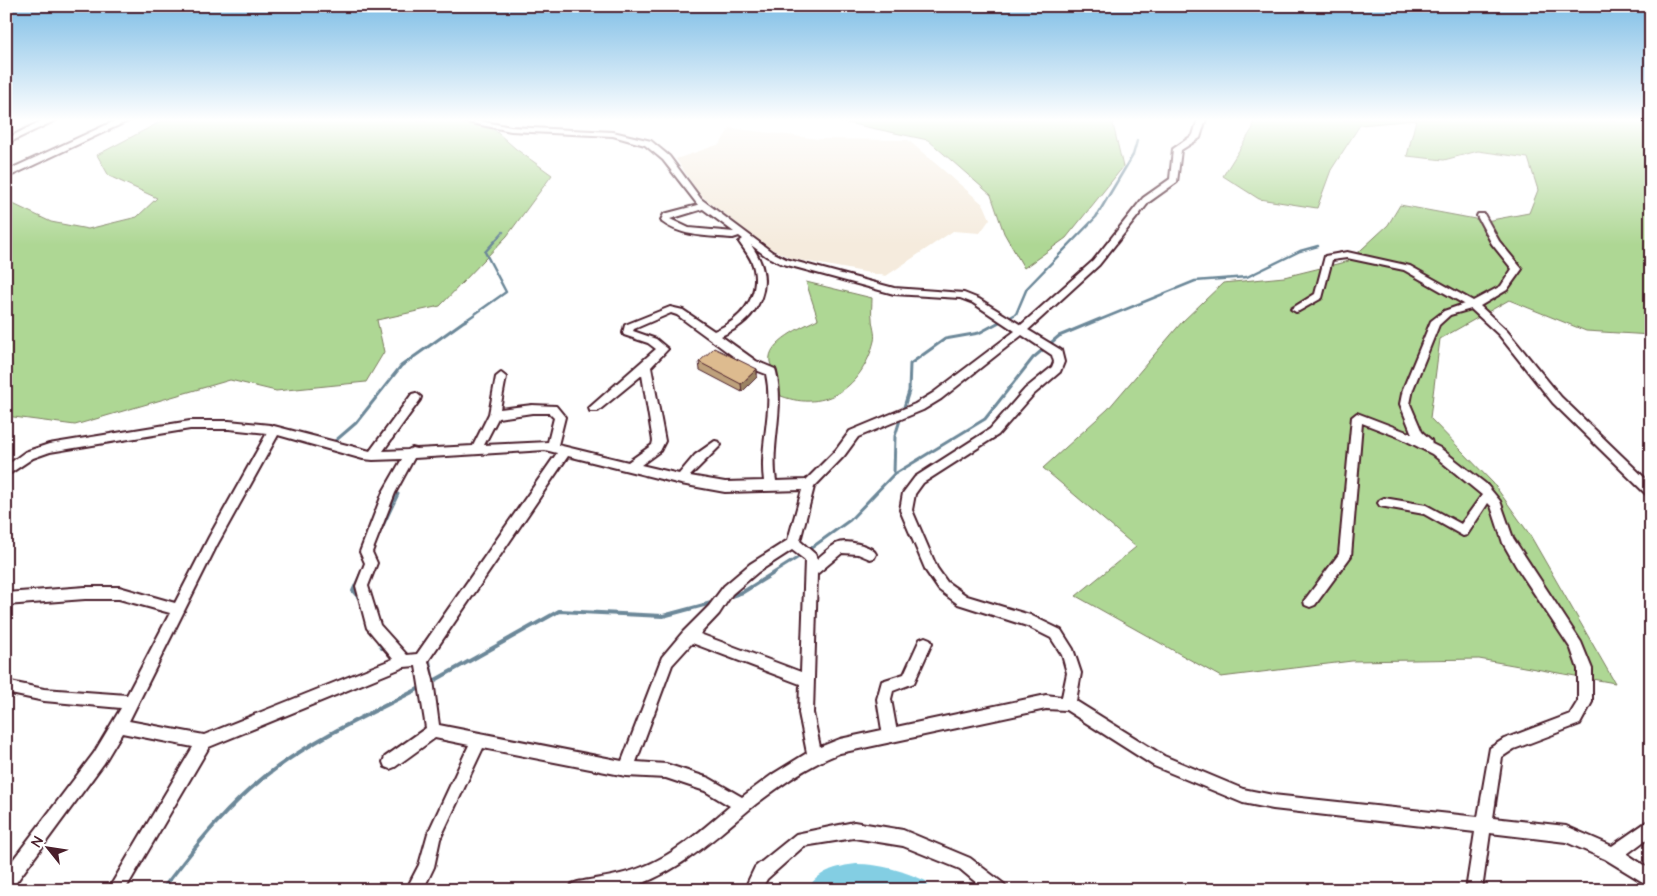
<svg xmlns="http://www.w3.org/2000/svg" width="1657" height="896" viewBox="0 0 1657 896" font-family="'Architects Daughter',sans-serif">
  <rect width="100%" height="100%" fill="#fff"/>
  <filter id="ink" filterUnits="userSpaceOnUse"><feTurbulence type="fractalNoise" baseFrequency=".02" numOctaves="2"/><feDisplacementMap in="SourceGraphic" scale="10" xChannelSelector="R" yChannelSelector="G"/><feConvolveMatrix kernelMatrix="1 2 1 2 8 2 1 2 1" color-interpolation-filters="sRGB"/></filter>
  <g filter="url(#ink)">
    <polygon fill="#f5ebdd" points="730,128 819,139 908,140 984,205 990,219 980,233 953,231 886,276 793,259 767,247 700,195 676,159 720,144"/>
    <g fill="#aed794" stroke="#7c7b60">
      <polygon points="172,119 482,119 516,149 552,175 507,236 440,306 377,320 384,352 366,382 276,391 230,380 75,425 6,416 6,205 11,203 51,222 88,229 137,217 157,198 109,176 97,155 162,121"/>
      <polygon points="829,119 1116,119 1113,124 1123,167 1066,238 1024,268 1004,233 991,195 928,140"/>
      <polygon points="1253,119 1651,119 1651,335 1586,331 1509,300 1440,339 1430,418 1493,483 1530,535 1615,683 1479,659 1352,661 1221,677 1076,596 1136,547 1043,468 1108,409 1182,322 1223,283 1284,277 1349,261 1388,225 1400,205 1486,221 1529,213 1538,190 1528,158 1478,151 1444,160 1407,156 1416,120 1360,125 1331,170 1317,208 1259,199 1223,176 1253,128"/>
      <path d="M806,282l66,16c0,7 -1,14 0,20 0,8 4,16 2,23 -11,45 -48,72 -93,55 -2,-13 -8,-22 -11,-34 -4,-20 34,-36 48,-43z"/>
    </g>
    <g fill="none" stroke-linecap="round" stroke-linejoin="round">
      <g stroke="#6c8899" stroke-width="2.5">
        <polyline points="465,321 506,292 485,252 503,232"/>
        <polyline points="1003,321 1016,314 1027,288 1096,217 1133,155 1137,141"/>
        <polyline points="1097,321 1195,281 1247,277 1300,251 1318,246"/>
      </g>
      <g stroke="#6c8899" stroke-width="3">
        <polyline points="336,443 334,442 356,423 401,366 467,319"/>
        <polyline points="894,474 895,436 909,391 910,364 945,339 979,333 1005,319"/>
        <polyline points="379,534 398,494"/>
        <polyline points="807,551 850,520 893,475 985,419 1033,358 1059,336 1100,319"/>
        <polyline points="360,575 363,569"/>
        <polyline points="770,575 802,555"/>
      </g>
      <g stroke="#6c8899" stroke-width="4">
        <polyline points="361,574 353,591 361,600"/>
        <polyline points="728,597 743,592 772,574"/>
        <polyline points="378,640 382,648"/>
        <polyline points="429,661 433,681"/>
        <polyline points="430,683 559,611 663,616 715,602"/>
        <path d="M162,890c34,-45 70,-91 117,-124 44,-32 95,-54 143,-79"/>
      </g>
      <path fill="#83cee3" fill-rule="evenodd" d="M856,864c25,0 48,7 70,17l4,9h-122c7,-18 30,-24 48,-26z"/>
      <g stroke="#4a1f2b" stroke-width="4">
        <g id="minor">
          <polygon points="45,119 56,120 6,144 6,139"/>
          <path d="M452,119h18l41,8 102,5 38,9 18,15 32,43 71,53 14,7 108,29 70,5 15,6 42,26 72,-64 50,-63 27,-19 3,-30 20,-14 5,-16h8l-6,19 -19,12 -4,32 -28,20 -50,63 -71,65 33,20 3,12 -4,10 -27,23 -35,40 -75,48 -8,11 -3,16 25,58 10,14 20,14 63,19 31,15 12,19 8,24 -5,28 88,55 79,33 30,6 205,22 12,-69 14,-9 66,-25 8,-13v-32l-7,-20 -55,-83 -13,-23 -12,-37 -3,-3 -21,32 -4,1 -39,-22 -44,-8 -2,-3 2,-3 4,-2 42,7 35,19 21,-29 -50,-41 -31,-16 -39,-15 -11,133 -36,49 -5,2 -5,-2 -1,-4 35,-47 13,-137 5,-4 55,21 -12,-30 3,-15 28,-68 13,-10 20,-7 -60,-34 -57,-12 -15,2 -10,38 -23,13 -3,1 -5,-3 24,-15 10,-38 22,-4 63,14 63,35 28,-15 11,-17 -20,-25 -15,-28 1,-2h6l15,27 23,28 -15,21 -27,16 27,25 54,66 90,87v13l-4,-2 -94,-92 -54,-68 -28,-26 -21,6 -11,10 -26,64 -3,15 12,28 9,8 1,4 8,4 46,36 14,17 13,37 68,104 11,27v33l-12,22 -66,25 -12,8 -9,61 73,8 46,20 39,-27v17l-24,18 24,16v17l-46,-28 -39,-17 -76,-9 -8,57h-16l9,-58 -202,-23 -30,-6 -89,-37 -88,-56 -20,-1 -206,44c-31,12 -58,31 -84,51 -41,33 -80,73 -133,85 -16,4 -36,1 -53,1l2,-6 6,-2c22,-4 46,-7 67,-16 32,-13 59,-38 85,-60l-25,-15 -39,-13 -40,-2 -143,-28 -43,91 -6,28 -11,23h-17l13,-25 9,-32 41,-88 -34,-7 -40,29 -5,2 -5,-2 -2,-5 2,-5 41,-29 -10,-62 -12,1 -195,80 -84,143h-17l85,-143 -71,-14 -18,30 -92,125 -6,2v-21l88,-116 27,-45 -77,-7 -38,-8v-12l38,8 83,6 43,-82 -51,-14h-34l-79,6v-12l79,-6h34l56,16 34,-66 58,-104 -38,-4h-39l-140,23 -17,6 -27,18v-10l19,-14 24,-8 141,-23h39l41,4 100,26 42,-57 4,-1 5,4 -1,3 -37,51 25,-1 4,-2 4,1 57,-3 16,-32 7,-37 5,-4 5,4 -6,32 32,-4 24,1 9,11 -7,28 70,17 24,-17 1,-4 -11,-66 -44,36h-8l-1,-3 67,-59 -8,-6 -24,-8 -1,-2 2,-8 45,-18 13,3 31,21c25,-10 46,-32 40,-62 -2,-11 -9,-18 -15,-27l4,-3 -4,-3 -6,2c-24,-2 -51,-1 -71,-16l-1,-2 3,-6 34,-9 -35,-45 -18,-15 -32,-9 -102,-5zM703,209l31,23 -45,-4 -19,-9zM751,245l15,11 14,7 114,31 66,4 13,5 42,28 -82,62 -18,11 -65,27 -14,19 -30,30 -30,1c-6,-37 9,-71 0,-109l-1,-3 -19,-8 -35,-25c39,-16 57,-54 30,-91zM671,313l6,2 71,52 18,7c8,36 -7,71 -2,107l-39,1 -35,-6 31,-31 -2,-3 -4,-1 -20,14 -16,19 -38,-9 19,-14 5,-10 -14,-74 17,-18 -12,-10 -23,-8 1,-2zM1022,335l30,20 2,7 -2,5 -27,22 -35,40 -75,48 -12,16 -3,17 26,61 13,19 19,14 69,22 24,12 11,17 5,18 -5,24 -16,-2 -150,32 -5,-28 2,-8 21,-8 18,-40 -2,-4 -5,-2 -5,2 -16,35 -22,7 -5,18 5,31 -42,9 -20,8 -7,-34 4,-139 25,-21 16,1 12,5 4,-1 2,-4c-4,-9 -31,-15 -40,-10 -7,4 -13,10 -19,15l-2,-5 -15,-13 14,-54 30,-31 14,-19 65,-27 18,-11zM532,413h17l5,5 -6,24 -64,3 14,-27zM278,435l85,24 10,1 29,-1 -19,33 -23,60 5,11 -9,23 11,42 26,31 -189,76 -75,-14 88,-176zM545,450l12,3 -140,201 -10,1 -27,-30 -12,-39 9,-23 -5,-11 23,-59 19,-35zM568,456l113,28 44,8 77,-2 -14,50 -38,24 -26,22 -15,20 -26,26 -21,25 -40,104 -183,-36 -6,-45 -5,-19zM792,550l13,10 -4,112 -101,-38 19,-20 13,-20 26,-22zM692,643l108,41 -1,29 8,40 -34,21 -31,23 -33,-19 -43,-14 -30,-2 36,-97z"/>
          <polygon points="854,822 903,830 970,858 1004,884 1006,890 985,890 960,869 903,846 854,838 804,846 767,879 761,890 744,890 755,867 796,834"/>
        </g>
      </g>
      <g stroke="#4a1f2b" stroke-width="4">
        <polygon id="major" points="119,119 132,119 6,178 6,171"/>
      </g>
      <use href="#minor" fill="#fff" fill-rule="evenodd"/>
      <use href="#major" fill="#fff" fill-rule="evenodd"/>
    </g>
    <polygon fill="#bea17b" stroke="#4a1f2b" points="699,362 757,369 757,377 742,392 700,370"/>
    <polygon fill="#9b8364" stroke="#4a1f2b" points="757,369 757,377 742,392 741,384"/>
    <polygon fill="#ddbb8f" stroke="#4a1f2b" points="714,348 757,369 741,384 699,362"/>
  </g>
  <linearGradient id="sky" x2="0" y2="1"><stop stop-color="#7fbee6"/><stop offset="0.49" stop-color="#fff"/><stop offset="1" stop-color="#fff" stop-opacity="0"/></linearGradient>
  <rect width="1657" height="245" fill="url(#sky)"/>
  <rect width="1657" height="896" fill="none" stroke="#fff" stroke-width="25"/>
  <rect x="12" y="12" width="1632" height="871" fill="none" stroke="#4a1f2b" stroke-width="2" filter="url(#ink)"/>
  <g transform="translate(48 848) rotate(300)" stroke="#ffffff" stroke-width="4" paint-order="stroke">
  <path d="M0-4L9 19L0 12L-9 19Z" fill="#4a1f2b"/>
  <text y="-8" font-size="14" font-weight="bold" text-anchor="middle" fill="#4a1f2b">N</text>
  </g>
</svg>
